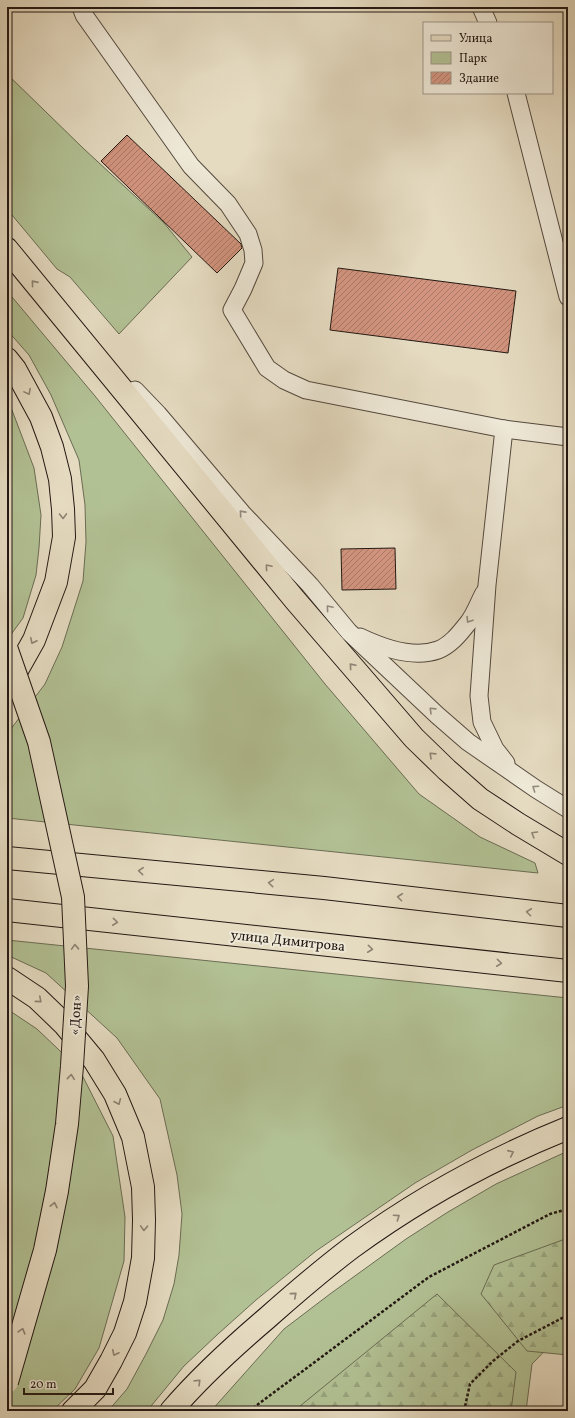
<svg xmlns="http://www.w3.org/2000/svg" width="575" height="1418" viewBox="0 0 575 1418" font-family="Vollkorn,serif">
  <defs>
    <pattern id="forest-firs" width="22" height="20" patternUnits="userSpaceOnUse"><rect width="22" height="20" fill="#b2c194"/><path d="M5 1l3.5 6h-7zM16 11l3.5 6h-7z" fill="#99a57f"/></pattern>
    <pattern id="building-hatch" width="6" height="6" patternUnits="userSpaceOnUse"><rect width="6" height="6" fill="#d2947e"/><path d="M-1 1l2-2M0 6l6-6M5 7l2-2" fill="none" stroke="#aa7866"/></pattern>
  </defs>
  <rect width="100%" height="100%" fill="#e5dbc1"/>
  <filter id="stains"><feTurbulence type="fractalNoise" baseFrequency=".005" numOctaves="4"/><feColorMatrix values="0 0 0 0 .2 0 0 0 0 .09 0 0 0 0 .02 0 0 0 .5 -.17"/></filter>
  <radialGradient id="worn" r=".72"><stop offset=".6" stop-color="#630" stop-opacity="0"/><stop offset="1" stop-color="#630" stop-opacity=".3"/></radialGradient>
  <g fill="#b2c194" stroke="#6a6c54">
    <polygon points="7,74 84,149 164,223 192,257 119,334 70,277 57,269 7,209"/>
    <polygon points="7,291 95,396 325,684 419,794 480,837 535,863 538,873 7,818 7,734 45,684 62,647 83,581 86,542 85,505 79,460 51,395 29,355 7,330"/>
    <polygon points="7,397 34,468 41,515 39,548 36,575 23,618 7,640"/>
    <polygon points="7,940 568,998 568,1105 538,1116 472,1150 415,1183 316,1251 256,1300 218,1334 184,1366 147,1411 108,1411 127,1389 146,1354 163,1320 174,1284 179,1255 182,1214 177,1175 160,1099 117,1038 46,973 7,955"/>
    <polygon points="7,1009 37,1029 79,1069 113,1136 125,1217 124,1261 99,1348 75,1389 52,1411 7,1411"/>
    <polygon points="568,1151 568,1327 532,1364 526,1411 211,1411 284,1329 330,1294 406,1239 448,1212 496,1184"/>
  </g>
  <g fill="url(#forest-firs)" stroke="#6a6c54">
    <polygon points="568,1238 568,1355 527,1351 481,1294 494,1265"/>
    <polygon points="437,1294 516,1372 511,1411 294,1411"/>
  </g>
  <g fill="url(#building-hatch)" stroke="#231813">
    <polygon points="127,135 241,244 242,248 217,273 101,161"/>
    <polygon points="338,268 516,291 508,353 330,330"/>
    <polygon points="395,548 396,589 342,590 341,549"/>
  </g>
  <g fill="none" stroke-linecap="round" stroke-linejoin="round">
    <g stroke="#54493e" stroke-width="19">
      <g id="lane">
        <polyline points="81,7 84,15 191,166 228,204 248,234 253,250 254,263 243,289 232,310 267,368 284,380 306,390 504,429 568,437"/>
        <polyline points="481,7 488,23"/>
        <polyline points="516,93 568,297"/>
        <polyline points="135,390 158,414 242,513 310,585 349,632 437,715 468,742 536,789 568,809"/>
        <polyline points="504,429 487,585 479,696 482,722 495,749 506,763"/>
        <path d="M360,637c23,11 53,22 78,13 13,-5 22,-17 30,-27 7,-9 11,-21 16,-30"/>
      </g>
    </g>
    <g stroke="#231813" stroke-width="24">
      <g id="primary">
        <polyline points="7,858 324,888 568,916"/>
        <polyline points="7,910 568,971"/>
      </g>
    </g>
    <g stroke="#231813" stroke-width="24">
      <g id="highway">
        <polyline points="7,249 295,600 414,738 447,770 480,799 518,824 568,854"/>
        <polyline points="7,359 15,369 41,417 52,447 60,479 63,509 64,537 56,582 34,640 7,688"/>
        <polyline points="7,978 37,998 64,1024 94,1060 115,1094 133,1137 143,1187 144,1220 143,1258 135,1302 125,1333 111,1361 95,1389 73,1411"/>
        <path d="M171,1411c29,-34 62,-64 96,-93 27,-24 55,-48 84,-70 67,-49 140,-89 217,-120"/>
      </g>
    </g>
    <g stroke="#231813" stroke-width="2.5" stroke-dasharray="3 2" stroke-linecap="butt">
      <polyline points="249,1411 429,1277 550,1214 568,1209"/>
      <polyline points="464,1411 470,1384 493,1361 518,1341 568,1315"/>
    </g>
    <use href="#lane" stroke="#eee8d7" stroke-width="17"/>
    <use href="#primary" stroke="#e5dbc1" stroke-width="22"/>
    <use href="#highway" stroke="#e5dbc1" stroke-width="22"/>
    <g stroke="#231813" stroke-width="24" stroke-linecap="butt">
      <polyline id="highway-bridge" points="7,650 39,742 73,897 77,986 72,1066 67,1124 57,1191 45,1250 7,1382"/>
    </g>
    <use href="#highway-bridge" stroke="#e5dbc1" stroke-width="22"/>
  </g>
  <defs><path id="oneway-chevron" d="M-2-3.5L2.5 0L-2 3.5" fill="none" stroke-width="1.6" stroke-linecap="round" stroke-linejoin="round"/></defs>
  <g stroke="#8e8373">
    <use href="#oneway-chevron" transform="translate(34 283) rotate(-129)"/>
    <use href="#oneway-chevron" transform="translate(28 392) rotate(62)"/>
    <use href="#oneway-chevron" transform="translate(63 516) rotate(89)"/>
    <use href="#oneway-chevron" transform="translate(268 567) rotate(-130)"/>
    <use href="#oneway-chevron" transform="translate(33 641) rotate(116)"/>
    <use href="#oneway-chevron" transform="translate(352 666) rotate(-131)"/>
    <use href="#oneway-chevron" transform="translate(432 755) rotate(-136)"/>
    <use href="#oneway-chevron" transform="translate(534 834) rotate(-149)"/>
    <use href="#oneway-chevron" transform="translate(141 871) rotate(-175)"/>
    <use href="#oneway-chevron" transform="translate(271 883) rotate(-175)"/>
    <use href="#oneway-chevron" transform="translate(400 897) rotate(-173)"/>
    <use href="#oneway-chevron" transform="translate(529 912) rotate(-173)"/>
    <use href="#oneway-chevron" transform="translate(115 922) rotate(6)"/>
    <use href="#oneway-chevron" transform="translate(75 947) rotate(-92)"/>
    <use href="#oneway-chevron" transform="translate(370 949) rotate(6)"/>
    <use href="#oneway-chevron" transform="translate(499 963) rotate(6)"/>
    <use href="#oneway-chevron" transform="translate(39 1000) rotate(41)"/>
    <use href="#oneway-chevron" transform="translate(71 1077) rotate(-84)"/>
    <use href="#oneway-chevron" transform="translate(118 1102) rotate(67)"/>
    <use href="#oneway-chevron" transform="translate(511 1153) rotate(-24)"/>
    <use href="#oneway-chevron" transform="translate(54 1205) rotate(-78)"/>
    <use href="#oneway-chevron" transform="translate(397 1217) rotate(-34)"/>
    <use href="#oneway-chevron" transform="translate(144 1228) rotate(92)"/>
    <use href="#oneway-chevron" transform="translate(294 1295) rotate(-40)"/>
    <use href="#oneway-chevron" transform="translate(22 1331) rotate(-74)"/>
    <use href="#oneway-chevron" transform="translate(115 1353) rotate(116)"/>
    <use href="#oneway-chevron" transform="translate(198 1382) rotate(-44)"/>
  </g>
  <g stroke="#938a7f">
    <use href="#oneway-chevron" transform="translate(242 513) rotate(-132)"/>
    <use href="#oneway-chevron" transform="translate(329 608) rotate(-130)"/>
    <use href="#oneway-chevron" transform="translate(469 620) rotate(122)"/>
    <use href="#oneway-chevron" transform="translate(432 710) rotate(-136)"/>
    <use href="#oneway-chevron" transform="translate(535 788) rotate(-146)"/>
  </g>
  <g text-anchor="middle" stroke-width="4" stroke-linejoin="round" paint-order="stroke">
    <g font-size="14" fill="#231813" stroke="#eee8d7">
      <text transform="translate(288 940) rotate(6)" y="5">улица Димитрова</text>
      <text transform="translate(75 1015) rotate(-87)" y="5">«Дон»</text>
    </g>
  </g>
  <rect width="575" height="1418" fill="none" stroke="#e5dbc1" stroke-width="24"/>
  <rect x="8" y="8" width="559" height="1402" fill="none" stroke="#231813" stroke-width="2"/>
  <rect x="12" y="12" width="551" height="1394" fill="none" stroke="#231813"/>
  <rect x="423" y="22" width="130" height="72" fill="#eee8d7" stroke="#9d9589"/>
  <rect x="431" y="35" width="20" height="6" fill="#e5dbc1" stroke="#9d9589"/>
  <text x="459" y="42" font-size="12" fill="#231813">Улица</text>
  <rect x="431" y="52" width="20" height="12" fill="#b2c194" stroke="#9d9589"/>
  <text x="459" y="62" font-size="12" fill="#231813">Парк</text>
  <rect x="431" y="72" width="20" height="12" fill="url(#building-hatch)" stroke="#9d9589"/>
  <text x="459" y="82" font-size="12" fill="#231813">Здание</text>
  <path d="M24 1388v6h89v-6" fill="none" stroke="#231813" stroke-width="2"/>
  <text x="30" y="1388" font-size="12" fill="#231813" stroke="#eee8d7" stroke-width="3" paint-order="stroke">20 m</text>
  <rect width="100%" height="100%" filter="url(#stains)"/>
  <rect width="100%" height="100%" fill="url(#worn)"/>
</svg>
